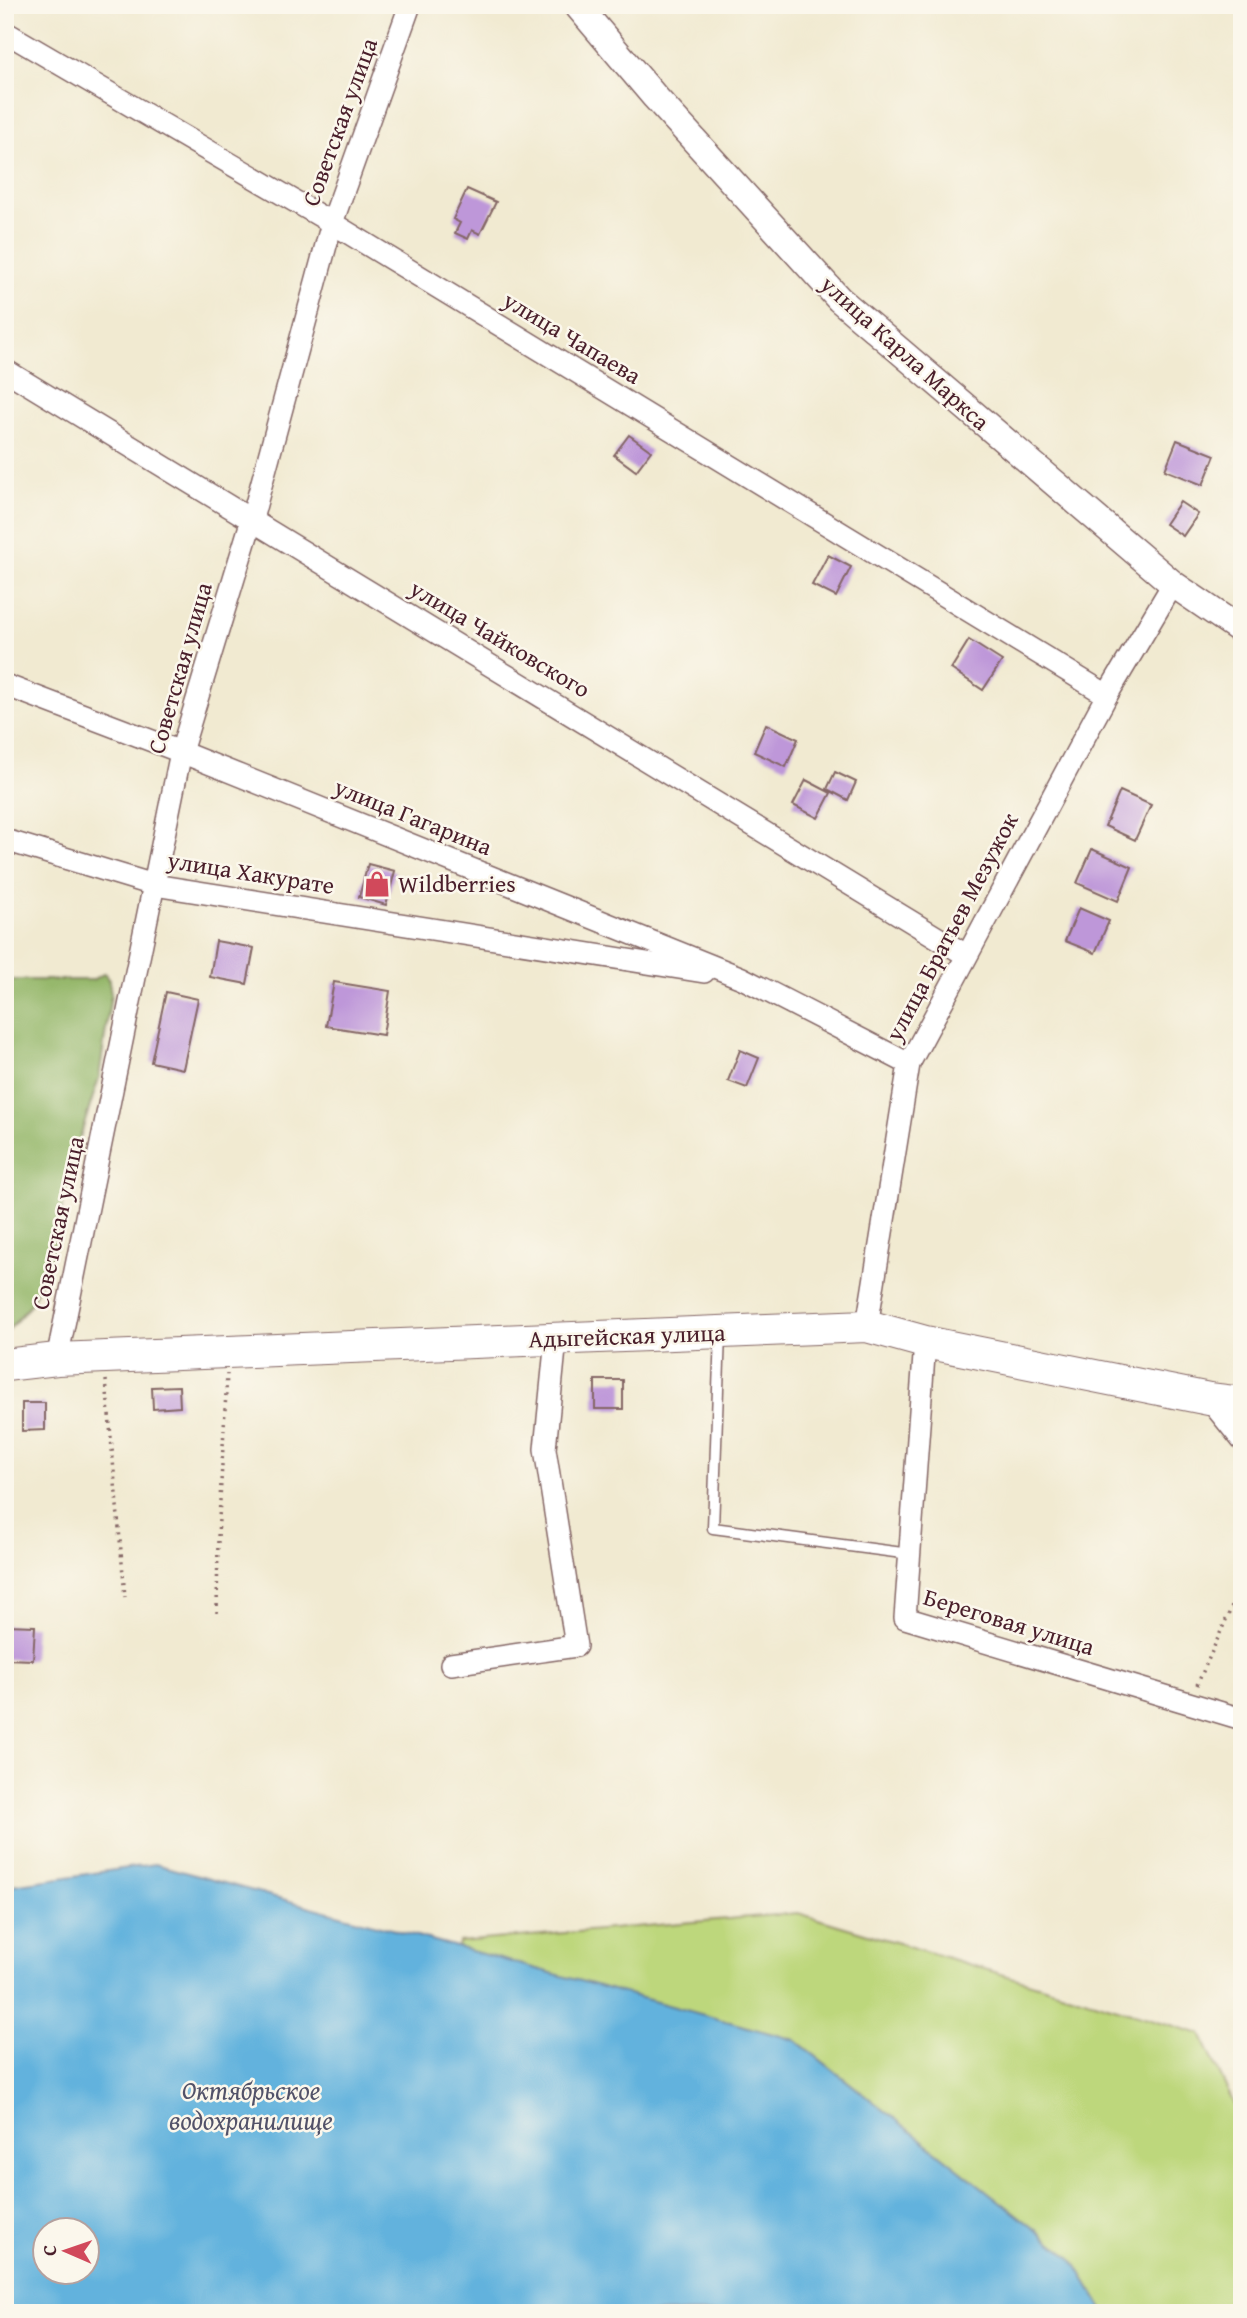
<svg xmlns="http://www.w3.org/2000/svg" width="1247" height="2318" viewBox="0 0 1247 2318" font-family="'Gentium Book Plus',serif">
  <rect width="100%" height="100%" fill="#fbf7ec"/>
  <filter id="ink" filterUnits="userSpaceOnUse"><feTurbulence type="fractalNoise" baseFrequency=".0143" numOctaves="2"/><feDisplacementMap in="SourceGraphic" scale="14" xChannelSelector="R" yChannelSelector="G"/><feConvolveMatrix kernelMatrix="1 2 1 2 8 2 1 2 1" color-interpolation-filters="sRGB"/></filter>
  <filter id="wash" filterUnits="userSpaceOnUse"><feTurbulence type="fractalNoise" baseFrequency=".00686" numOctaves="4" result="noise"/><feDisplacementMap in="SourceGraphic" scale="28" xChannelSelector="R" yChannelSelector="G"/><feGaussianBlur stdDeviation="1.57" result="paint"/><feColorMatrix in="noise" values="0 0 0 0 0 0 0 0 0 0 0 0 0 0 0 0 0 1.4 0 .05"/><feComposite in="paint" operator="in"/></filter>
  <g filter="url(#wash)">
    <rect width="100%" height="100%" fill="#f1ead1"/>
    <polygon fill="#bdd77c" stroke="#847b54" stroke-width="2" points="798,1913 1201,2034 1242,2121 1242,2313 1105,2313 1072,2258 795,2040 458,1948 459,1942"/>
    <polygon fill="#96b86c" stroke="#706c4c" stroke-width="2" points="105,973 109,981 111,994 99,1078 72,1162 53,1253 31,1304 5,1334 5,980 92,980"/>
    <path fill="#62b2dd" stroke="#566884" stroke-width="2" fill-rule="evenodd" d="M155,1864l640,176 277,218 33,55h-1100v-427zM46,2230h42v42h-42z"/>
    <g id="blocks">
      <g fill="#be97d9">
        <polygon points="467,189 496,202 480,234 472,230 468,239 455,233 460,223 453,219"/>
        <polygon points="629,435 651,451 636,471 614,455"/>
        <polygon points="1177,440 1215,455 1203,485 1165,470"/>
        <polygon points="1180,502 1198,514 1183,536 1165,524"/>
        <polygon points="828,555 851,567 836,597 812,585"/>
        <polygon points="969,640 1002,661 983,690 951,669"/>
        <polygon points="766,724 798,739 786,767 754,752"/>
        <polygon points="835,772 856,782 848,800 827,789"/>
        <polygon points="806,780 831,793 818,818 793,805"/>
        <polygon points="1120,791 1151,805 1135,840 1105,826"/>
        <polygon points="1092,849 1132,867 1118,901 1077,883"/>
        <polygon points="368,864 395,871 386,905 359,897"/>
        <polygon points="1079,908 1109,921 1095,953 1065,941"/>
        <polygon points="216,941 254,948 247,984 210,977"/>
        <polygon points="334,982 390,991 383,1035 326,1026"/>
        <polygon points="166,992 198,999 183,1069 151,1062"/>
        <polygon points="740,1050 759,1058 747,1088 728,1081"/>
        <rect x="595" y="1380" width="28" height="29"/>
        <polygon points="179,1386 180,1407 153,1409 152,1387"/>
        <polygon points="22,1403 45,1403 45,1430 22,1431"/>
        <polygon points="5,1625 35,1626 33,1660 5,1659"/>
      </g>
    </g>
  </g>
  <g filter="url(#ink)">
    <use href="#blocks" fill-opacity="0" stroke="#846665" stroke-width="2"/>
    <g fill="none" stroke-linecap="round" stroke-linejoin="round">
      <g stroke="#846665" stroke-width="13">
        <polyline id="service" points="720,1334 713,1528 910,1554"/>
      </g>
      <g stroke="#846665" stroke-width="24">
        <g id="minor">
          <polyline points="5,32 332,223 1107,695"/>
          <polyline points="5,370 966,955"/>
          <polyline points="5,685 181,752 742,978 909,1064"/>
          <polyline points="5,840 154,885 704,972"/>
          <polyline points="867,1326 909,1064 1107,695 1173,584"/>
          <polyline points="925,1342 905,1618 1242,1719"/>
          <polyline points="57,1359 181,752 252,519 332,223 410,5"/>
          <polyline points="1209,1399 1242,1440"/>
          <polyline points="451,1664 576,1646 545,1449 556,1339"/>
        </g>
      </g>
      <g stroke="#846665" stroke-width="29">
        <polyline id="tertiary" points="577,5 655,97 839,299 1173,584 1242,631"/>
      </g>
      <g stroke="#846665" stroke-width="34">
        <polyline id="secondary" points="5,1365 57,1359 867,1326 925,1342 1209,1399 1242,1403"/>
      </g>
      <g stroke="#846665" stroke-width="3.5" stroke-dasharray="2 5" stroke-linecap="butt">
        <polyline points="106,1380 125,1597"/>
        <polyline points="217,1613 218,1537 227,1374"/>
        <polyline points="1197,1685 1242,1584"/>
      </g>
      <use href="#service" stroke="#fff" stroke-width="10"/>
      <use href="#minor" stroke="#fff" stroke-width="21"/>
      <use href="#tertiary" stroke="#fff" stroke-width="26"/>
      <use href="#secondary" stroke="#fff" stroke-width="32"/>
    </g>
  </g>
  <defs>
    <g id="shop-bare" transform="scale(2.1)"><path d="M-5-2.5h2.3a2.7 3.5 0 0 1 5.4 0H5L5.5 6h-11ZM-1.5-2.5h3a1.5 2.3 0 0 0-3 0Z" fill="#d1495b" stroke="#fbf7ec" stroke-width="2.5" paint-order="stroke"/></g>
  </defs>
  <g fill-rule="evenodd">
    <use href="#shop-bare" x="377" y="884"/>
  </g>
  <g text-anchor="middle" stroke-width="5" stroke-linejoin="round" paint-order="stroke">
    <g font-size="24" fill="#4a1f2b" stroke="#fbf7ec">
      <text transform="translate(340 122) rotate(-70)" y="8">Советская улица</text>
      <text transform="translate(572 338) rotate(31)" y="8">улица Чапаева</text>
      <text transform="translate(905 353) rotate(42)" y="8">улица Карла Маркса</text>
      <text transform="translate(500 639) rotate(31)" y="8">улица Чайковского</text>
      <text transform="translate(180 668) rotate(-74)" y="8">Советская улица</text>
      <text transform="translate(413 817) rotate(22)" y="8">улица Гагарина</text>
      <text transform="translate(251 873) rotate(9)" y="8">улица Хакурате</text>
      <text transform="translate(952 927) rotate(-62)" y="8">улица Братьев Мезужок</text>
      <text transform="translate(58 1223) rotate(-78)" y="8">Советская улица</text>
      <text transform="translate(627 1336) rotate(-2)" y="8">Адыгейская улица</text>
      <text transform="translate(1009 1622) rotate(17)" y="8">Береговая улица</text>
    </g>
    <g font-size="24" fill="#4a1f2b" stroke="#fbf7ec" text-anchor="start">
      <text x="398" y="892">Wildberries</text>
    </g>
    <g font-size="26" font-style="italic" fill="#525269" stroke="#fbf7ec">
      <text x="251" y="2099">Октябрьское<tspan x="251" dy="30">водохранилище</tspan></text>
    </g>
  </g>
  <rect width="1247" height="2318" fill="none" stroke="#fbf7ec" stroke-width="28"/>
  <g transform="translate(66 2251) rotate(272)"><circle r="33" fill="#fbf7ec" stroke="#b4a19f" stroke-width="2"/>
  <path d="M0-5L12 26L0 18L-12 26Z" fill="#d1495b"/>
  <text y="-10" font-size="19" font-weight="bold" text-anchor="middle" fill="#4a1f2b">С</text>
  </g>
</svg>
